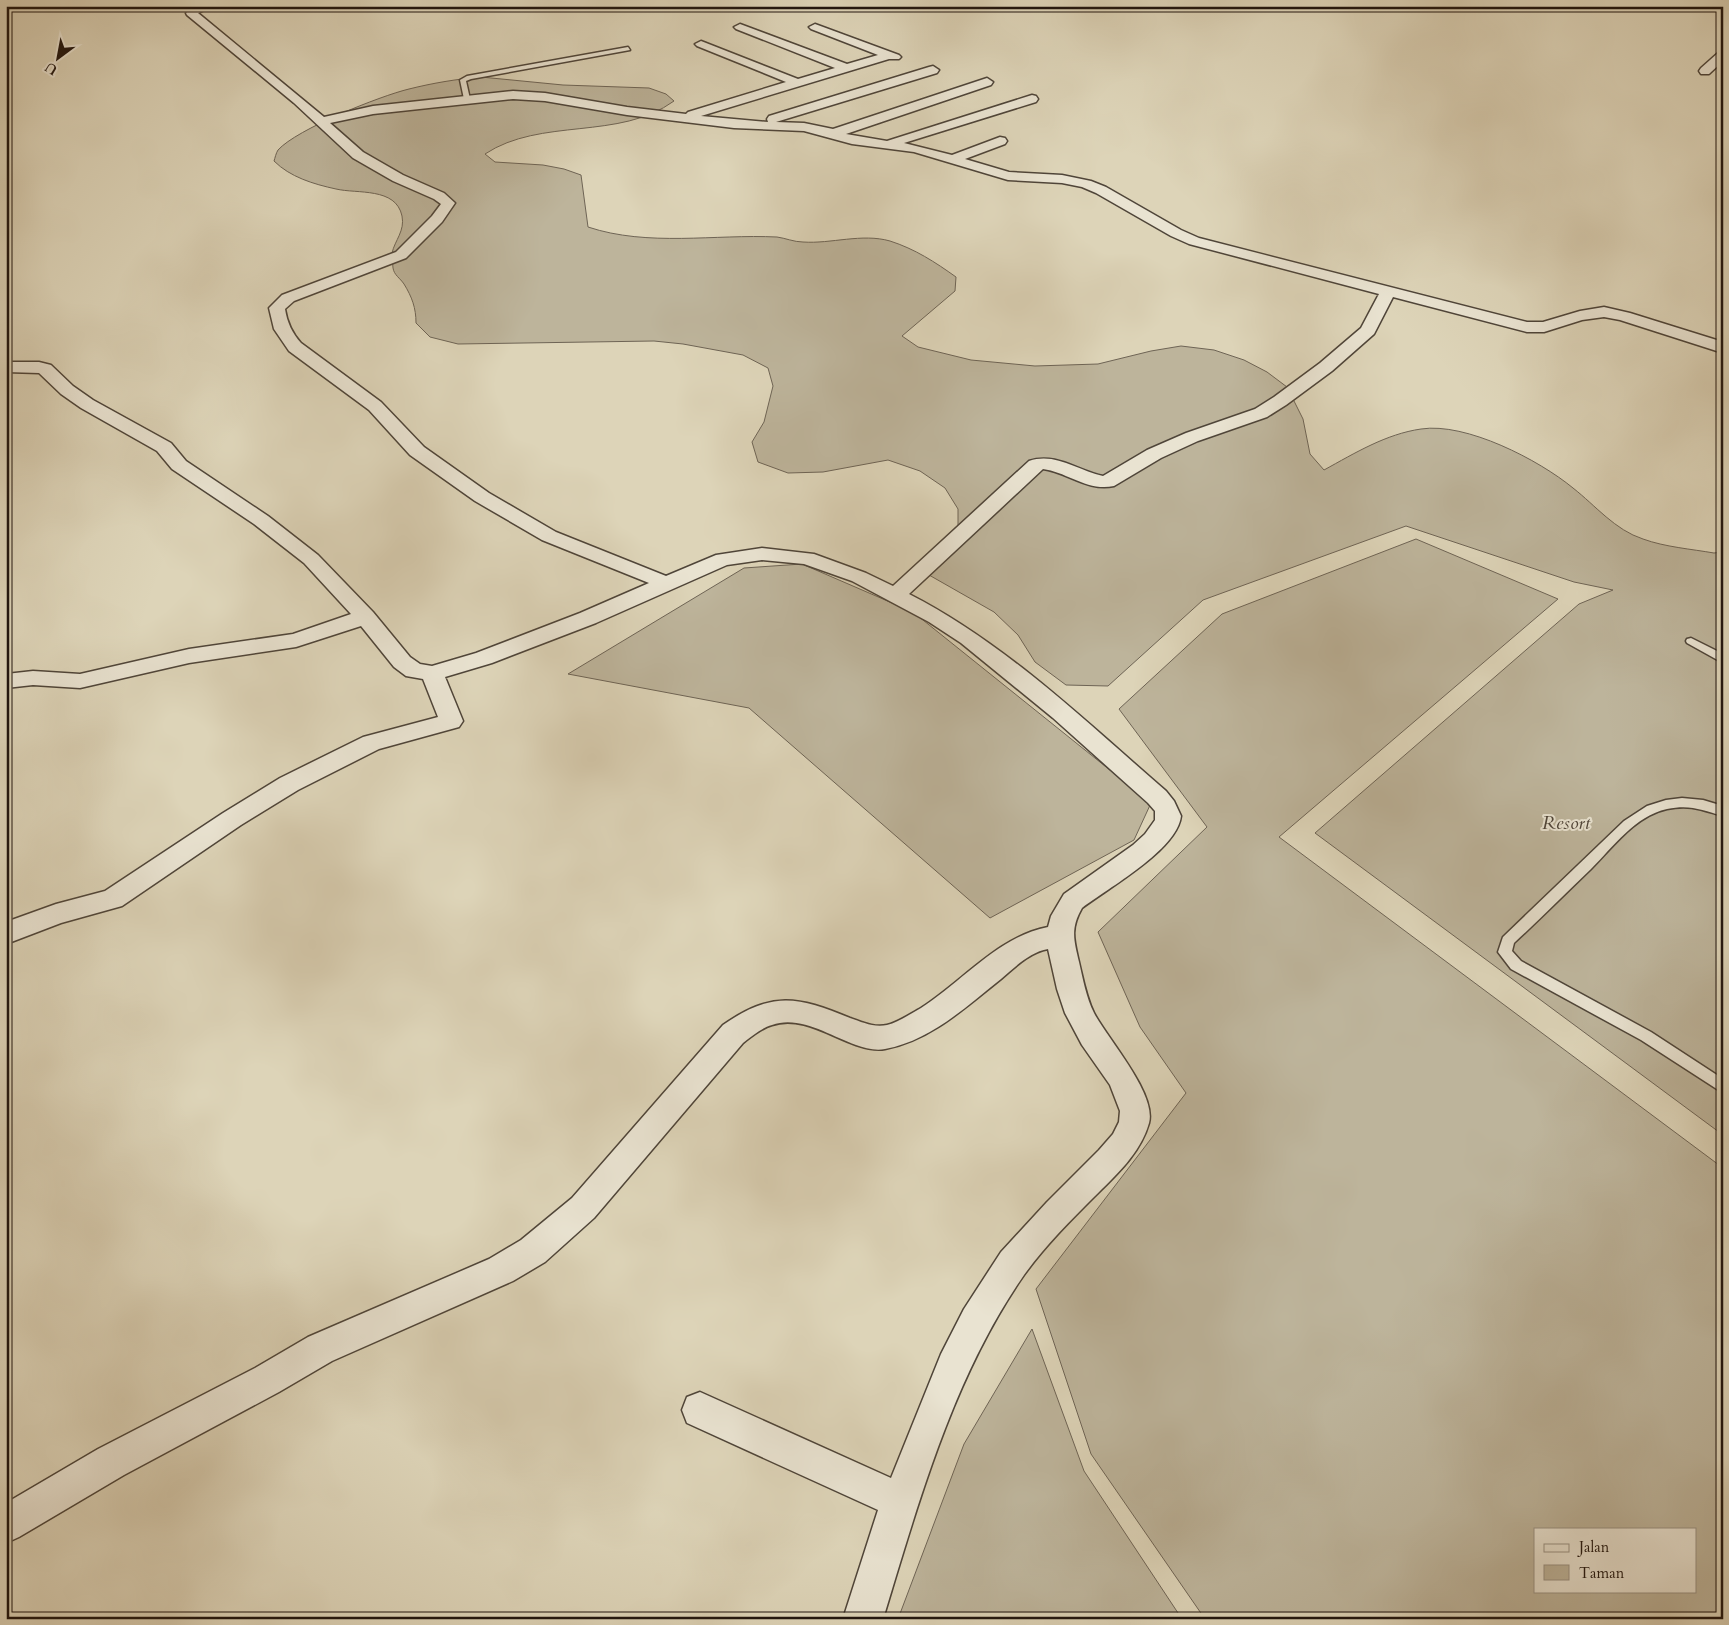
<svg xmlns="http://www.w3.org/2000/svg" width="1729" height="1625" viewBox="0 0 1729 1625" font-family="Cardo,serif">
  <rect width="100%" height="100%" fill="#ddd4b8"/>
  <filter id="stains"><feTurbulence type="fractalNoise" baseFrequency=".004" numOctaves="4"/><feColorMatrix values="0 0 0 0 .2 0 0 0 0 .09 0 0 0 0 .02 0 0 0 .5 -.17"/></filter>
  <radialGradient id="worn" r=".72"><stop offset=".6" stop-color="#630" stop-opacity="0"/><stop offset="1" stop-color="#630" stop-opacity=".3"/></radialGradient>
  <g fill="#bdb49b" stroke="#6e6455" fill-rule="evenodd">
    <path d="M481,77l82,8 86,3 17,6 8,7c-55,40 -133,16 -189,53l10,8 48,3 21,4 17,6 7,52c60,20 127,7 189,10 8,1 17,5 26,5 28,2 59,-9 87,-1 25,8 45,21 66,36l-1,14 -53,45 16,11 53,13 64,6 63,-2 53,-13 30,-5 33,4 30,10 23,12 20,15 16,32 7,35 14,16c31,-17 62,-36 97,-41 45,-7 118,31 152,59 23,18 42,42 70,51 22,8 48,10 71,14l9,-1v583l-408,-302 264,-229 34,-14 -39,-8 -168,-56 -203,74 -95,86 -42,-1 -31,-23 -17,-27 -24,-23 -65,-37 29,-43v-23l-13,-21 -25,-17 -32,-11 -65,12 -35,1 -30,-11 -6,-20 12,-20 9,-36 -5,-18 -25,-13 -60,-11 -29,-3 -196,3 -28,-7 -14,-14c0,-15 -4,-26 -12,-39 -4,-6 -10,-9 -11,-16 0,-4 -2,-11 -1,-15 3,-13 13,-22 10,-37 -6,-29 -45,-22 -66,-27 -23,-5 -46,-12 -62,-28 1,-3 2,-8 4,-11 19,-21 102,-54 131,-61 24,-6 48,-10 72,-12z"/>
    <path d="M1416,539l142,60 -279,238 444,331v451h-518l-114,-165 -55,-165 150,-196 -46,-66 -42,-95 109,-105 -88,-118 103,-95zM1535,1529h160v62h-160z"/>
    <polygon points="802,564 913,612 1151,803 1134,840 990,918 749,708 568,674 744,568"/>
    <polygon points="1032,1329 1084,1471 1182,1619 898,1619 964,1444"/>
  </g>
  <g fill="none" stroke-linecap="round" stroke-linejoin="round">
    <g stroke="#4f4539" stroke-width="3">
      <g id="service">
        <polygon points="628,47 630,50 471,79 466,81 470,99 467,101 464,99 460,80 467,76"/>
        <polygon points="1691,638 1723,654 1723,663 1687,643 1686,641 1687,639"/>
        <path d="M1682,798l21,2 20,6v10c-21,-6 -33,-12 -56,-7 -32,7 -54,38 -76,60 -26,25 -51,50 -77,74l-2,8 9,10 130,71 72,47v14l-82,-53 -130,-71 -13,-17 5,-15 121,-116 23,-15 19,-6z"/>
      </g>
    </g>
    <g stroke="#4f4539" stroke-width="3">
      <g id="minor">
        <path d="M194,6h20l-16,7 126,104 49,-11 140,-15 32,2 82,14 59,7 2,-2 98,-30 -89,-36 -2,-2 6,-3 97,38 37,-11 -99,-39 -2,-2 6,-3 107,40 31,-9 -67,-26 -2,-2 6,-3 84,31 2,2 -2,2h-10l-188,57 67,6 -1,-3 2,-3 160,-49 4,-1 6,4 -2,3 -161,49 28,1 29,6 154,-51 6,4 -2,3 -145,49 41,7 145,-46 4,1 2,3 -2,3 -132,41 48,12 48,-18 5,1 2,3 -2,3 -40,15 44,13 53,3 29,6 15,6 75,43 18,8 328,84h16l37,-11 24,-4 26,6 93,29v11l-103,-33 -16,-3 -22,3 -38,12h-17l-134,-35 -19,37 -42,37 -46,34 -19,12 -69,24 -37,17 -47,28c-26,6 -47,-14 -71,-17l-134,125c96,49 176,127 257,197l8,10 7,15c-4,34 -73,72 -99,92 -12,21 -8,32 -3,54 4,17 7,35 15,51 13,25 63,81 55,110 -9,31 -33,52 -55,74 -24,24 -50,50 -70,78 -71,102 -105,226 -141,344h-40l35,-109 -191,-87 -5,-13 5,-13 13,-5 191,86 50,-124 23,-45 37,-57 46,-50 52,-52 14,-16 6,-12 1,-11 -10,-26 -28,-40 -17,-32 -8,-24 -9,-40c-18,3 -33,18 -47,30 -34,27 -71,62 -116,70 -10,2 -20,-1 -29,-4 -26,-9 -56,-30 -84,-20 -11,3 -20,11 -29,18l-149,175 -49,44 -32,19 -181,80 -53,31 -155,83 -105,62 -13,6v-40l92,-54 157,-81 53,-31 181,-78 32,-19 51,-42 151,-173c49,-34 74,-29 127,-7 12,4 24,10 37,7 12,-3 23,-11 34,-17 41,-26 78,-72 127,-81l3,-11 13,-22 69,-49 12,-11 10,-14v-9l-7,-8 -95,-85 -92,-75 -32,-21 -77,-41 -48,-17 -42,-4 -35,5 -131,58 -104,40 -47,14 18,44 -4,6 -80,22 -81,41 -57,35 -119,81 -61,17 -55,21v-22l50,-18 49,-13 118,-78 57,-35 83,-41 75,-20 -15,-38 -17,-3 -12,-9 -33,-41 -65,21 -107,16 -109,25 -47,-3 -27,3v-14l27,-3 47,3 109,-25 104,-15 58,-20 -47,-51 -50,-39 -82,-55 -15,-18 -76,-43 -20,-14 -22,-21 -33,-1v-10h33l12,3 22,21 20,14 78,43 15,18 82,55 50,39 55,57 37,45 10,7 12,2 44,-13 104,-40 69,-30 -107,-43 -67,-39 -65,-46 -41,-45 -80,-59 -15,-22 -5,-21 13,-13 114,-43 36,-36 9,-12 -7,-5 -41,-18 -40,-23 -59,-55 -107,-88 -1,-2zM513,99l32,2 82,14 107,13 70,3 48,13 62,8 94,28 54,3 20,4 14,6 75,43 18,8 190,50 -18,34 -41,35 -46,34 -19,12 -69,24 -39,17 -44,26c-25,-5 -47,-24 -74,-15l-136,125 -27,-13 -52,-19 -52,-6 -46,7 -50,21 -110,-44 -67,-39 -65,-46 -43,-45 -80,-59c-9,-10 -14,-21 -16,-34l9,-8 112,-43 36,-36 13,-19 -11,-10 -41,-18 -40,-23 -33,-29 43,-9z"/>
        <polygon points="1703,6 1723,6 1723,12 1704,8"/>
        <polygon points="1723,51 1723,61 1709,74 1701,74 1699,71 1701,68 1719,52"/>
      </g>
    </g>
    <use href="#service" fill="#e9e3d1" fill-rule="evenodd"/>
    <use href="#minor" fill="#e9e3d1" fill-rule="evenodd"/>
  </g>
  <g text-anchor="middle" stroke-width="4" stroke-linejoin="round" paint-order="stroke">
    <g font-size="19" font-style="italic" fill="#4f4539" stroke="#e9e3d1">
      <text x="1566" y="829">Resort</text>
    </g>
  </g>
  <rect width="1729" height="1625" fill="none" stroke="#ddd4b8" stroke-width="25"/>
  <rect x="8" y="8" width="1714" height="1610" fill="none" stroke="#20150f" stroke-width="2.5"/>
  <rect x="12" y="12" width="1704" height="1600" fill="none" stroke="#20150f"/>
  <rect x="1534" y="1528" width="162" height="65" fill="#e9e3d1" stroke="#999183"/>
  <rect x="1544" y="1544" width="25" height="8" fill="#e9e3d1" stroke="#999183"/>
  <text x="1579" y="1552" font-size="15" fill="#20150f">Jalan</text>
  <rect x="1544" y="1565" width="25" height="15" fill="#bdb49b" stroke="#999183"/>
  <text x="1579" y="1578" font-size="15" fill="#20150f">Taman</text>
  <g transform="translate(58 58) rotate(212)" stroke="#e9e3d1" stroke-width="4" paint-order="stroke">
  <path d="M0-4L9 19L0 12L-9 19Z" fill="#20150f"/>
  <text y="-8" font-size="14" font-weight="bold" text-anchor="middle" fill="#20150f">U</text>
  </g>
  <rect width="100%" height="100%" filter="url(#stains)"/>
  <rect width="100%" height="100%" fill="url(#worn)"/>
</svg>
